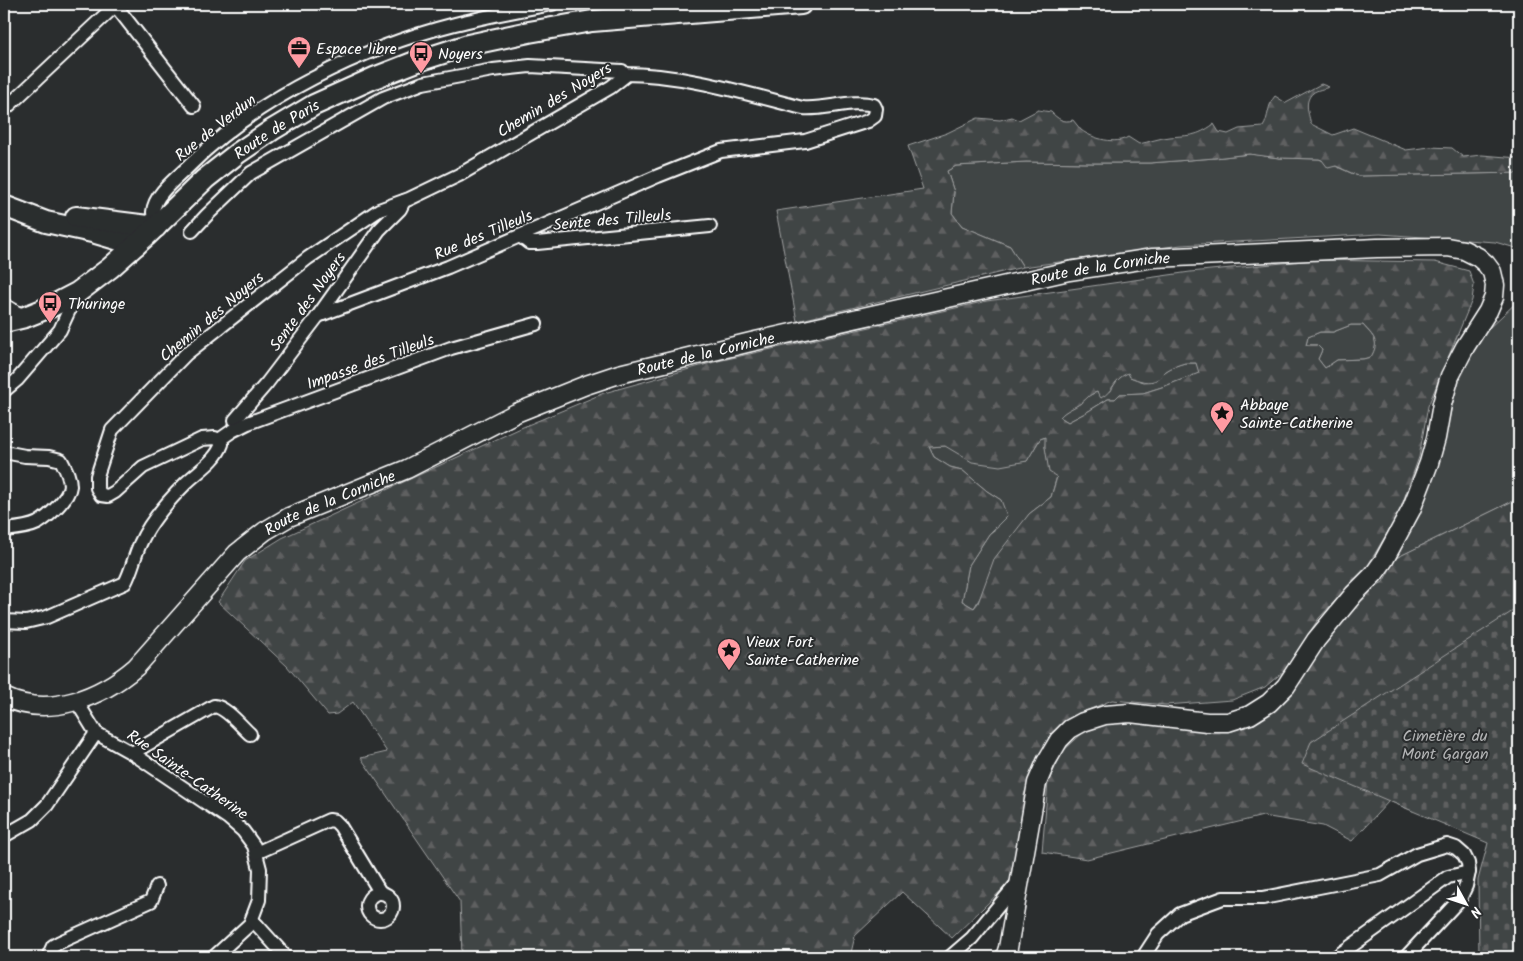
<svg xmlns="http://www.w3.org/2000/svg" width="1523" height="961" viewBox="0 0 1523 961" font-family="Kalam,sans-serif">
  <defs>
    <pattern id="forest-firs" width="22" height="20" patternUnits="userSpaceOnUse" patternTransform="scale(1.25)"><rect width="22" height="20" fill="#414445"/><path d="M5 1l3.5 6h-7zM16 11l3.5 6h-7z" fill="#5e6061"/></pattern>
    <pattern id="cemetery-stones" width="16" height="16" patternUnits="userSpaceOnUse" patternTransform="scale(1.25)"><rect width="16" height="16" fill="#414445"/><path d="M2 7V4a2 2 0 0 1 4 0v3zM10 15v-3a2 2 0 0 1 4 0v3z" fill="#5e6061"/></pattern>
  </defs>
  <rect width="100%" height="100%" fill="#2a2d2e"/>
  <filter id="ink" filterUnits="userSpaceOnUse"><feTurbulence type="fractalNoise" baseFrequency=".02" numOctaves="2"/><feDisplacementMap in="SourceGraphic" scale="10" xChannelSelector="R" yChannelSelector="G"/><feConvolveMatrix kernelMatrix="1 2 1 2 8 2 1 2 1" color-interpolation-filters="sRGB"/></filter>
  <g filter="url(#ink)">
    <g fill="#414445" stroke="#a0a2a2">
      <polygon points="1250,154 1279,158 1319,159 1358,176 1519,173 1519,249 1495,242 1380,234 1181,245 1023,267 1010,246 962,226 952,213 954,192 947,171 956,166 1026,162 1093,163 1150,163 1215,158"/>
      <polygon points="1519,300 1519,498 1396,558 1421,508 1441,454 1459,376 1476,345 1488,329"/>
      <path d="M1351,325h12c10,12 18,16 8,32l-8,2 -26,1 -12,8 -7,-9 4,-9 -5,-5h-11l2,-8 12,-5h13z"/>
      <path d="M1185,363h11l4,10 -35,13 -22,7 -23,1 -5,5h-7l-21,13 -19,10 -8,-5 5,-5 16,-9 9,-8 7,-3 14,-1c4,-9 8,-14 17,-19l2,5 14,5 13,-2c8,-10 16,-14 28,-17z"/>
      <polygon points="1046,437 1045,447 1057,476 1051,497 1029,514 974,608 962,601 969,565 989,534 998,527 1001,500 987,491 962,470 950,467 934,457 929,447 945,446 1016,462 1027,461 1040,439"/>
    </g>
    <g fill="url(#forest-firs)" stroke="#a0a2a2" fill-rule="evenodd">
      <path d="M1321,84l8,3c-5,2 -13,3 -16,6 -10,8 -4,22 -2,31l22,11 20,-7 53,22 24,-3 22,1 11,9 19,-2 37,3v15l-161,3 -22,-10 -8,2 -6,-8 -3,-1 -40,-1 -30,-4 -34,4 -65,5h-57l-67,-1 -70,4 -9,5 7,21 -2,21 10,13 48,20 13,21 -226,54 -21,-110 147,-22 -15,-43 39,-13 31,-15 22,2 12,-3 7,3 19,-10 13,2c7,7 12,11 22,8 3,3 5,7 8,10 12,9 35,15 47,7l11,7c10,-2 20,-6 31,-7 20,-2 26,0 44,-13l5,8 9,2 11,-5 24,-2c6,-9 4,-22 12,-31l11,7z"/>
      <path d="M1314,260l121,2 34,9 5,14 -2,15 -44,106 -9,51 -20,56 -32,54 -48,51 -35,53 -19,16 -33,13 -66,5 -54,-5 -45,19 -29,36 -14,40v34l-11,50 -61,59 -50,-46 -47,44 -5,21h-388l-2,-55 -99,-144 26,-6 -34,-50 -16,12 -9,1 -41,-49 -69,-64 27,-41 37,-23 241,-111 81,-34 114,-32 269,-60 203,-29zM1351,325h12c11,12 17,16 8,32l-8,2 -26,1 -12,8 -7,-9 4,-9 -5,-5h-11l2,-8 12,-5h13zM1185,363h11l3,10 -34,13 -22,7 -23,1 -5,5h-7l-21,13 -19,10 -8,-5c6,-7 14,-9 21,-14 7,-5 7,-8 16,-11l4,6c14,-8 11,-18 27,-25l2,4c8,3 19,8 28,2 3,-2 5,-6 8,-8 6,-4 12,-6 19,-8zM1045,437v10l4,25 8,5 -6,20 -22,17 -35,45 -16,44 -4,5 -12,-7 7,-36 20,-31 18,-18 -6,-16 -14,-9 -25,-21 -12,-3 -16,-10 -5,-10 16,-1 27,16 28,4 27,-5 13,-22z"/>
      <polygon points="1519,498 1519,718 1413,811 1389,801 1352,841 1323,826 1263,816 1087,859 1042,852 1048,782 1063,751 1087,729 1115,719 1229,724 1291,691 1317,656 1339,622 1363,594 1383,582 1396,558"/>
    </g>
    <polygon fill="url(#cemetery-stones)" stroke="#a0a2a2" points="1519,607 1519,957 1479,957 1478,880 1488,843 1302,764 1311,742"/>
    <g fill="none" stroke-linecap="round" stroke-linejoin="round">
      <g stroke="#fff" stroke-width="16">
        <g id="street">
          <polyline points="115,5 194,106"/>
          <polyline points="4,110 117,4"/>
          <path d="M156,227c-1,-5 -3,-11 -3,-15 1,-18 25,-35 37,-47 67,-67 174,-118 265,-141 32,-8 65,-14 97,-20"/>
          <path d="M192,231l15,-16 44,-42 132,-75 40,-15 70,-13 37,-4 92,5 1,3c61,0 121,19 180,34 23,2 49,-9 71,-3l2,4 -1,7 -7,5 -63,20 -84,10 -63,25 -210,91 -130,49"/>
          <polyline points="520,236 529,243 537,243 710,226"/>
          <polyline points="4,305 25,317"/>
          <polyline points="4,391 17,380 60,330 77,293"/>
          <polyline points="235,420 267,383 318,316 379,230 400,209 404,201"/>
          <polyline points="219,440 232,431 248,423 451,348 536,324"/>
          <path d="M4,452l21,4 24,1 12,3c4,8 9,16 9,26 -1,12 -22,31 -32,37 -10,5 -24,6 -34,7"/>
          <path d="M4,621l22,1 21,-5 78,-34c7,-13 9,-26 15,-39 9,-21 30,-45 46,-61 12,-12 30,-22 36,-39l-3,-4 -4,-2 -13,1 -59,28 -28,25 -7,4 -7,-1 -4,-7v-12l15,-46 74,-76 122,-96 71,-48 30,-11 50,-24 152,-88 14,-11 -2,-2"/>
          <polyline points="77,701 80,707 96,733 132,753 228,818 243,831 254,846 260,869 259,900 250,924 214,957"/>
          <path d="M132,753l82,-47c12,1 27,20 36,28"/>
          <polyline points="4,836 32,820 47,805 96,733"/>
          <polyline points="256,853 329,820 335,821 340,826 380,892"/>
          <circle cx="380" cy="906" r="13"/>
          <polyline points="252,920 258,926 286,957"/>
          <polyline points="48,957 53,946 60,942 151,901 157,886"/>
          <polyline points="950,957 972,938 1019,881"/>
          <polyline points="1143,957 1158,934 1180,914 1223,898 1263,898 1380,875 1417,854 1447,845 1456,848 1464,855 1468,863 1469,872 1466,886 1460,899 1406,957"/>
          <polyline points="1336,957 1448,877 1469,872"/>
        </g>
      </g>
      <g stroke="#fff" stroke-width="21">
        <g id="secondary">
          <path id="s1" d="M4,697c45,22 97,0 132,-30l101,-114 28,-22 24,-14 118,-48 109,-56 70,-28 33,-11 132,-32 318,-71 84,-13 224,-10 70,-1 17,3 14,7 8,7 6,8 3,13 -1,12 -6,14 -23,36 -15,29 -8,28 -6,34 -7,25 -18,47 -27,50 -10,14 -20,20 -38,46 -30,46 -17,17 -19,12 -22,7h-21l-77,-9 -25,2 -22,7 -13,7 -11,11 -13,22 -9,21 -29,165 -3,9"/>
        </g>
      </g>
      <g stroke="#fff" stroke-width="24">
        <g id="primary">
          <polyline points="4,206 46,222 92,232 136,245"/>
          <polyline points="76,217 156,227"/>
          <path id="s2" d="M4,322l21,-5 25,-10 27,-14 33,-25 36,-32 59,-57 33,-26 34,-23 42,-25 60,-27 41,-16 53,-17 61,-13 63,-11 209,-17"/>
        </g>
      </g>
      <use href="#street" stroke="#2a2d2e" stroke-width="12"/>
      <use href="#secondary" stroke="#2a2d2e" stroke-width="18"/>
      <use href="#primary" stroke="#2a2d2e" stroke-width="20"/>
    </g>
  </g>
  <defs>
    <g id="office-pin" transform="scale(1.25)"><path d="M0 17L-7.5 6A9.5 9.5 0 1 1 7.5 6Z" fill="#ff9aa2" stroke="#2a2d2e"/><path d="M-6-3h4V-5.5h4V-3h4V5H-6ZM-1-4.5V-3h2v-1.5ZM-6 0V1H6V0Z" fill="#111"/></g>
    <g id="bus-pin" transform="scale(1.25)"><path d="M0 17L-7.5 6A9.5 9.5 0 1 1 7.5 6Z" fill="#ff9aa2" stroke="#2a2d2e"/><path d="M-5-6H5V4H4V6H2V4H-2V6H-4V4H-5ZM-3.5-4V0h7V-4ZM-3.5 1.2v1.5H-2V1.2ZM2 1.2v1.5H3.5V1.2Z" fill="#111"/></g>
    <g id="sight-pin" transform="scale(1.25)"><path d="M0 17L-7.5 6A9.5 9.5 0 1 1 7.5 6Z" fill="#ff9aa2" stroke="#2a2d2e"/><path d="M0-6L1.8-2.2L6-1.7L2.9 1.2L3.7 5.4L0 3.3L-3.7 5.4L-2.9 1.2L-6-1.7L-1.8-2.2Z" fill="#111"/></g>
  </defs>
  <g fill-rule="evenodd">
    <use href="#office-pin" x="299" y="48"/>
    <use href="#bus-pin" x="421" y="53"/>
    <use href="#bus-pin" x="50" y="303"/>
    <use href="#sight-pin" x="1222" y="413"/>
    <use href="#sight-pin" x="729" y="650"/>
  </g>
  <g text-anchor="middle" stroke-width="4" stroke-linejoin="round" paint-order="stroke">
    <g font-size="16" fill="#fff" stroke="#2a2d2e" text-anchor="start">
      <text x="316" y="54">Espace libre</text>
      <text x="438" y="59">Noyers</text>
      <text x="68" y="309">Thuringe</text>
      <text x="1240" y="410">Abbaye<tspan x="1240" dy="18">Sainte-Catherine</tspan></text>
      <text x="746" y="647">Vieux Fort<tspan x="746" dy="18">Sainte-Catherine</tspan></text>
    </g>
    <g font-size="16" fill="#fff" stroke="#2a2d2e">
      <text transform="translate(554 99) rotate(-31)" y="6">Chemin des Noyers</text>
      <text transform="translate(215 127) rotate(-38)" y="6">Rue de Verdun</text>
      <text dy="6" stroke="none"><textPath href="#s2" startOffset="338">Route de Paris</textPath></text>
      <text transform="translate(612 219) rotate(-5)" y="6">Sente des Tilleuls</text>
      <text transform="translate(483 234) rotate(-23)" y="6">Rue des Tilleuls</text>
      <text dy="6" stroke="none"><textPath href="#s1" startOffset="1212">Route de la Corniche</textPath></text>
      <text transform="translate(307 301) rotate(-54)" y="6">Sente des Noyers</text>
      <text transform="translate(211 316) rotate(-40)" y="6">Chemin des Noyers</text>
      <text dy="6" stroke="none"><textPath href="#s1" startOffset="808">Route de la Corniche</textPath></text>
      <text transform="translate(370 361) rotate(-20)" y="6">Impasse des Tilleuls</text>
      <text dy="6" stroke="none"><textPath href="#s1" startOffset="402">Route de la Corniche</textPath></text>
      <text transform="translate(188 774) rotate(35)" y="6">Rue Sainte-Catherine</text>
    </g>
    <g font-size="16" fill="#b3b4b5" stroke="#2a2d2e">
      <text x="1445" y="741">Cimetière du<tspan x="1445" dy="18">Mont Gargan</tspan></text>
    </g>
  </g>
  <rect width="1523" height="961" fill="none" stroke="#2a2d2e" stroke-width="20"/>
  <rect x="10" y="10" width="1503" height="941" fill="none" stroke="#fff" stroke-width="2" filter="url(#ink)"/>
  <g transform="translate(1466 904) rotate(130)" stroke="#2a2d2e" stroke-width="4" paint-order="stroke">
  <path d="M0-4L9 19L0 12L-9 19Z" fill="#ffffff"/>
  <text y="-8" font-size="14" font-weight="bold" text-anchor="middle" fill="#ffffff">N</text>
  </g>
</svg>
